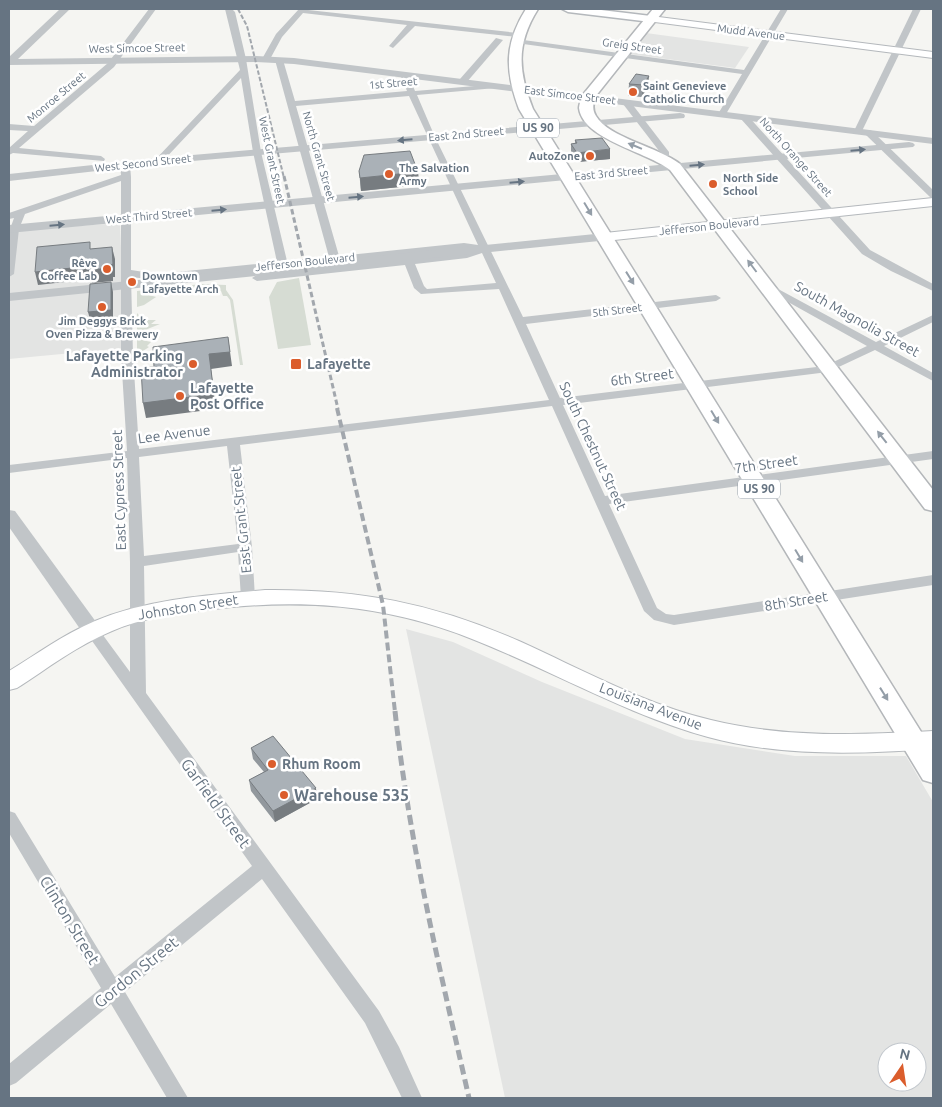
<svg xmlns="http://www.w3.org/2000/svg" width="942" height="1107" viewBox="0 0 942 1107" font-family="Ubuntu,sans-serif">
  <rect width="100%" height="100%" fill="#f5f5f2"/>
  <g fill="#e3e4e3" fill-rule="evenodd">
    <polygon points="646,33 749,47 735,68 629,54"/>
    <polygon points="120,223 125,348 9,359 9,231"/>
    <path d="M406,629l47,13 89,40 143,57 110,17h111l27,46v296h-428zM887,1052h30v30h-30z"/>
  </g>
  <g fill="#d6dcd3">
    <polygon points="299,278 311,345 278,349 269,297 277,282"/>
    <polygon points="202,284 226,285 226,290 233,300 243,365 240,365 230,300 227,296 223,296 221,291 208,287 180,290 178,291 182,293 177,294 177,291 173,289 173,287"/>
    <path d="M162,288l11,4 1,2c-9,-1 -18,-4 -25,1l7,2 -12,8 -7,2v-16z"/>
    <polygon points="137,313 143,320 156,320 151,324 160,324 145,330 140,335 142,340 151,342 147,346 149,347 143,351 137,350"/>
  </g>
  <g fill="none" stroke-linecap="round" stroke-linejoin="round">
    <g stroke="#b4b8bc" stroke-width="2">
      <g id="secondary">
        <polygon points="651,16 933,52 933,58 647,21 646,19"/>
        <polygon points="933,198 933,206 605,241 600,240 598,237 600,234 605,233"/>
        <path d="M265,590c94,-1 168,13 254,51 62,28 125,63 192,79 73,18 148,15 222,11v18c-74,5 -153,8 -225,-12 -83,-23 -157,-67 -236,-98 -88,-35 -173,-41 -266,-29 -32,4 -64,8 -94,21 -34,14 -64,37 -95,57l-8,2v-19c28,-17 55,-37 86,-50 53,-22 114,-26 170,-31z"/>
      </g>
    </g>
    <g stroke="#b4b8bc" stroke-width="3">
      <polygon id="primary" points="562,9 593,9 651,16 657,19 651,22 568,12"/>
    </g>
    <g stroke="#b4b7ba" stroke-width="3">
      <g id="trunk">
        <path d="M526,9h12c-22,35 -20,62 -5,100l400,642v32l-10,-3 -404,-671c-14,-38 -15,-65 7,-100z"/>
        <path d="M653,9h12l-70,88c-2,7 -3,13 1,19 13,22 63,31 84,48l253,326v21l-8,-2 -255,-339c-22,-18 -87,-30 -91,-62 0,-3 2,-8 2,-11z"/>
      </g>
    </g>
    <g fill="#c1c5c8" fill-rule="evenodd">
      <polygon points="149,9 156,9 114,67 19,148 101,156 105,159 104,161 13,153 9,155 9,148 28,131 9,130 9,124 34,126 108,63"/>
      <path d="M225,9h7l3,3 11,47 15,93 26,109 42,-4 -54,-197 4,-2 4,2 12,41 112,-10 -7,-17 4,-2 4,2 7,17 84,-7v4h-3l-79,7 18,42 88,180 193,-22 5,3 -5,3 -190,23 34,74 265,-32 42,-20 -104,-58 -1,-2 5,-3 109,59 57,-27v7l-49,24 49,27v8l-58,-31 -47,22 -265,33 42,91 328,-45v8l-324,45 48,104 9,6 8,1 259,-40v10l-259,40 -20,-5 -10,-9 -92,-205 -312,39 12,102 3,51 -2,3h-10l-2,-3 -3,-46 -94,14 2,127 233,318 20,36 23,51h-20l-37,-75 -103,-144 -137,113 63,106h-21l-56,-94 -95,79 -7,3v-22l92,-76 -92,-155v-22l6,2 100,164 137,-111 -167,-235 2,-4 5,-1 5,1 33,45v-110l-3,-104 -118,15v-8l118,-14 -6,-96v-174l-96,33 -6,15 -5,45 -5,3v-45l5,-14 -5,1v-6l112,-38 -1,-10 5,-3 5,3 1,12v93l26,4 120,-12 -24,-110 -12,-74 -80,85h-6l-1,-2 86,-91zM409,96l69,149 -14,-2 -125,13 -43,-150zM464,249l7,1 -214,25 -5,3 5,3 148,-16 9,23 7,6 78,-5 50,111 -410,49 -6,-94 -2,-78 26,3zM482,253l14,30 -69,6 -3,-3 -9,-22 52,-6zM227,446l11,98 -94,12 -5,-99z"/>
      <polygon points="299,9 518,33 522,35 518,37 415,26 393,48 389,46 407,25 303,13 282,37 269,61 263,61 262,59 276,34"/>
      <polygon points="781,9 788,9 726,114 722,117 718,114 742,74 516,43 512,41 516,39 744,70"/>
      <polygon points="913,9 921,9 862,131 855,133 854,131"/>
      <polygon points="496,38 503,40 466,83 460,83 460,79"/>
      <polygon points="623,100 629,100 669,152 669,156 663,156 623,104"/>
      <polygon points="741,115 747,115 870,250 933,284 933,291 891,271 862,254 741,119"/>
      <polygon points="869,130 872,131 933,190 933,198 930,197 866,135 866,131"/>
    </g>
    <g fill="#c1c5c8" fill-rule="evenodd">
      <polygon points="60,9 70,9 18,59 256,56 294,58 933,138 933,144 294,64 256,62 9,65 9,57"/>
      <polygon points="680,113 684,114 685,116 684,118 158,164 9,181 9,174 158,158"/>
      <polygon points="909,142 913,143 915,145 913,147 9,233 9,225"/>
      <polygon points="605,233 611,237 609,240 9,301 9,293"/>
      <polygon points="9,510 15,511 99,626 101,631 99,636 92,638 85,636 9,527"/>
    </g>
    <use href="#secondary" fill="#fff" fill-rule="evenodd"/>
    <use href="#primary" fill="#fff" fill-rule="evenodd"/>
    <use href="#trunk" fill="#fff" fill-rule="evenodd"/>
    <polyline stroke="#a2a7ad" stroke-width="2" stroke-dasharray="4.5 2" stroke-linecap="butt" points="238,9 247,26 284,178"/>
    <polyline stroke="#a2a7ad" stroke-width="3" stroke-dasharray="5.5 3" stroke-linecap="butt" points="284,176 338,409"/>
    <polyline stroke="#a2a7ad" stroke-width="4" stroke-dasharray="8 4" stroke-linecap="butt" points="337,408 383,605 395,712"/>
    <path stroke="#a2a7ad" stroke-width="5" stroke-dasharray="10 5" stroke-linecap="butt" d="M395,711c14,131 45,259 74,387"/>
  </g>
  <g fill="#92989d">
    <polygon points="649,76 647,88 642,97 628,96 629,84"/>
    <polygon points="575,140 610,159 577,162 571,153 571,144 575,143"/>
    <polygon points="359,171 418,172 419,185 361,191"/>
    <polygon points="251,748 317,799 275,822 251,791 249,780 264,772 253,759"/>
  </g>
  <g fill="#777c80">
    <polygon points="649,76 647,88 642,97 643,85"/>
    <polygon points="610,149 610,159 577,162 577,153"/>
    <polygon points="418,172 419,185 361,191 360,178"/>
    <polygon points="112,247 115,259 115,277 113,277 113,281 92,283 91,279 38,285 35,272"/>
    <polygon points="111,282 113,292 113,321 91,323 88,312"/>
    <polygon points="228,337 232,366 211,369 216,409 146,418 143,403 209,354"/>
    <polygon points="316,788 317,799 275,822 273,811"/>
  </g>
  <g fill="#aab1b7" stroke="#777c80">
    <polygon points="636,74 649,76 643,85 629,84"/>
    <polygon points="602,138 610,149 577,153 571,144 577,143 575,140"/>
    <polygon points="410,151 418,172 360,178 359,171 364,155"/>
    <polygon points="90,242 90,249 112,247 113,264 110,265 110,268 90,270 90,266 35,272 37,247"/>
    <polygon points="111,282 111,310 88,312 90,284"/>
    <polygon points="228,337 230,352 209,354 214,394 143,403 141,368 154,367 153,347"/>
    <polygon points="273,736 316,788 273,811 249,780 268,770 251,748"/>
  </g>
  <defs><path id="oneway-solid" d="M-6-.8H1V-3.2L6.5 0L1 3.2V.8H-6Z" transform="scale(1.25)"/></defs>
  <g fill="#667482">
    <use href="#oneway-solid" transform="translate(405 140) rotate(175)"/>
    <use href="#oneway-solid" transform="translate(858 150) rotate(-5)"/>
    <use href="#oneway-solid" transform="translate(697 165) rotate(-5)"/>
    <use href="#oneway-solid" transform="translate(517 182) rotate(-5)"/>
    <use href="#oneway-solid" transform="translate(356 197) rotate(-5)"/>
    <use href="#oneway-solid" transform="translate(219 210) rotate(-5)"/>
    <use href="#oneway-solid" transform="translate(57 225) rotate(-5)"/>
  </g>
  <g fill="#949ea8">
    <use href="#oneway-solid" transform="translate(635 146) rotate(-158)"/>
    <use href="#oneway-solid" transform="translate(588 209) rotate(59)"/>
    <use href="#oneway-solid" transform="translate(752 266) rotate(-127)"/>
    <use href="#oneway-solid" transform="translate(630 278) rotate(58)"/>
    <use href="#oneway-solid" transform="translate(715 417) rotate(59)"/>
    <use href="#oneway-solid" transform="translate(882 437) rotate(-128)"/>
    <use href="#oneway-solid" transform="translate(799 556) rotate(59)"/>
    <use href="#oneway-solid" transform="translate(884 694) rotate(58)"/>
  </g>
  <g fill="#db5d2c" stroke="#fff" stroke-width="2">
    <circle cx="633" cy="92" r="5"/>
    <circle cx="590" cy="156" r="5"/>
    <circle cx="389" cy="174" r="5"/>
    <circle cx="713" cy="184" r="5"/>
    <circle cx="107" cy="269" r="5"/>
    <circle cx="132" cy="282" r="5"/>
    <circle cx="102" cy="307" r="5"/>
    <circle cx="193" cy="364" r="5"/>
    <rect x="290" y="358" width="12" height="12" rx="2.5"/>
    <circle cx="180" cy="396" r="5"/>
    <circle cx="272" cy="764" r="5"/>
    <circle cx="284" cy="795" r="5"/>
  </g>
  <g text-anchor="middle" stroke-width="5" stroke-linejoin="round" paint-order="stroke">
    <g font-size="11" fill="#667482" stroke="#fff">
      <text transform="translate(751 32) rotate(7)" y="4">Mudd Avenue</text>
      <text transform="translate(632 46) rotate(8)" y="4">Greig Street</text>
      <text transform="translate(137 48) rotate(-1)" y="4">West Simcoe Street</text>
      <text transform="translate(393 83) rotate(-5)" y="4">1st Street</text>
      <text transform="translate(570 95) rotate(7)" y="4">East Simcoe Street</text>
      <text transform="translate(56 97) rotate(-40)" y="4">Monroe Street</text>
      <text transform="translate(466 134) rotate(-5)" y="4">East 2nd Street</text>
      <text transform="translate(319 156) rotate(74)" y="4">North Grant Street</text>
      <text transform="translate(796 157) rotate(48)" y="4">North Orange Street</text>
      <text transform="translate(272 160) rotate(78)" y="4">West Grant Street</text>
      <text transform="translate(143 163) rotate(-6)" y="4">West Second Street</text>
      <text transform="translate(611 173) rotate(-5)" y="4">East 3rd Street</text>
      <text transform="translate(149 216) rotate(-5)" y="4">West Third Street</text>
      <text transform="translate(709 226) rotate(-6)" y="4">Jefferson Boulevard</text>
      <text transform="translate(305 262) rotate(-6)" y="4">Jefferson Boulevard</text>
      <text transform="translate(617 310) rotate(-7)" y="4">5th Street</text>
    </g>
    <g font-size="11" font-weight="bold" fill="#667482" stroke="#fff" text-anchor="start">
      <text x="643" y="90">Saint Genevieve<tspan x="643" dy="13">Catholic Church</tspan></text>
      <text x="580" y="160" text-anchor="end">AutoZone</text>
      <text x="399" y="172">The Salvation<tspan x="399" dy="13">Army</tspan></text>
      <text x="723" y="182">North Side<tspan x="723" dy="13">School</tspan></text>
      <text x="97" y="267" text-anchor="end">Rêve<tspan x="97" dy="13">Coffee Lab</tspan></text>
      <text x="142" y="280">Downtown<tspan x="142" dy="13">Lafayette Arch</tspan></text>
      <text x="102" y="325" text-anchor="middle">Jim Deggys Brick<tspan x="102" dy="13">Oven Pizza &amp; Brewery</tspan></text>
    </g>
    <g fill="#fff" stroke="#949ea8" stroke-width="1">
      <rect x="517" y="118.5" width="42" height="19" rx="4"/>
      <rect x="738" y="479.5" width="42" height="19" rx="4"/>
    </g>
    <g font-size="12" font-weight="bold" fill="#667482">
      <text x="538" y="132">US 90</text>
      <text x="759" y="493">US 90</text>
    </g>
    <g font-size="14" fill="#667482" stroke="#fff">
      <text transform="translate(857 319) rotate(29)" y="5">South Magnolia Street</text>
      <text transform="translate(642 377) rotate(-7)" y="5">6th Street</text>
      <text transform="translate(174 434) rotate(-7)" y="5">Lee Avenue</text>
      <text transform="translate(593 446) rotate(65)" y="5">South Chestnut Street</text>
      <text transform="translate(766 464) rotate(-8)" y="5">7th Street</text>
      <text transform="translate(119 490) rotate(-92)" y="5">East Cypress Street</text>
      <text transform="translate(241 520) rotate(-96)" y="5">East Grant Street</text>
      <text transform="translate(796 601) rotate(-9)" y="5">8th Street</text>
      <text transform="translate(188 607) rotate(-9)" y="5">Johnston Street</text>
      <text transform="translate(651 706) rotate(21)" y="5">Louisiana Avenue</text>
    </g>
    <g font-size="14" font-weight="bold" fill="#667482" stroke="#fff" text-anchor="start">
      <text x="183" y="361" text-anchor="end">Lafayette Parking<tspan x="183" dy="16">Administrator</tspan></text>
      <text x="307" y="369">Lafayette</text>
      <text x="190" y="393">Lafayette<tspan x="190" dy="16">Post Office</tspan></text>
      <text x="282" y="769">Rhum Room</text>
    </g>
    <g font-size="16" font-weight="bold" fill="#667482" stroke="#fff" text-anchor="start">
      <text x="294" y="801">Warehouse 535</text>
    </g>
    <g font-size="16" fill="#667482" stroke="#fff">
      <text transform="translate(216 803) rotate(54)" y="6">Garfield Street</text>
      <text transform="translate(70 920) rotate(59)" y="6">Clinton Street</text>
      <text transform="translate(136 972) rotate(-39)" y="6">Gordon Street</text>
    </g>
  </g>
  <rect width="942" height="1107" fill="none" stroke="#667482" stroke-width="20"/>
  <g transform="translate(902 1067) rotate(13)"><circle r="24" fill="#ffffff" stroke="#c2c7cd"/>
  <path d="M0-4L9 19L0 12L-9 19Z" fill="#db5d2c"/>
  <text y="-8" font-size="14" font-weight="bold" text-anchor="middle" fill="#667482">N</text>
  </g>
</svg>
